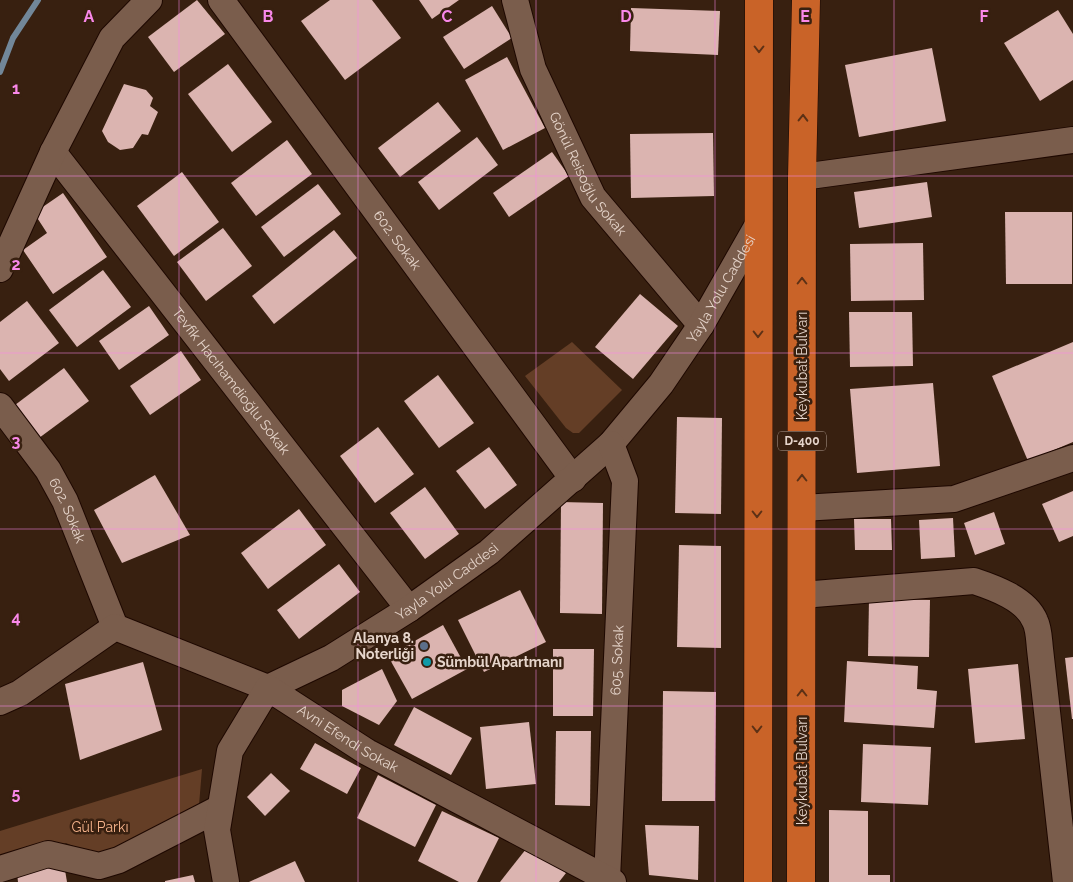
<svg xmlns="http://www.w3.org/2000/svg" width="1073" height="882" viewBox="0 0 1073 882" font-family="Raleway,sans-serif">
  <rect width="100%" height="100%" fill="#382010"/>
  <g fill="#643e26">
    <polygon points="572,342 622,390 579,433 573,433 566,428 525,376"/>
    <polygon points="202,769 199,805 188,815 97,856 66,843 0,861 0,831"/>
  </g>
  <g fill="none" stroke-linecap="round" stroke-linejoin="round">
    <polyline stroke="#728799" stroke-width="6" points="0,72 13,38 38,0"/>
  </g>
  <g fill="#dbb4b0">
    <polygon points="197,0 225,34 174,72 148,37"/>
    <polygon points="330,0 372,0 401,38 345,80 301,21"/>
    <polygon points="419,0 459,0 432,19"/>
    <polygon points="492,6 512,38 464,69 443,37"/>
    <polygon points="631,8 720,11 718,55 630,51"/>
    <polygon points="1058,10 1073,34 1073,80 1040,101 1004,43"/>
    <polygon points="932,48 946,121 859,137 845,65"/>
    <polygon points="507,57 545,128 503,150 465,80"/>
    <polygon points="228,64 272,122 232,152 188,94"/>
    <polygon points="124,84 146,90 153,98 150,106 158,112 148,135 142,134 133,148 120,150 108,142 102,131"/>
    <polygon points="438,102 461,131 400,177 378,148"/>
    <polygon points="713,133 714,196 631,198 630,134"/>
    <polygon points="477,137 498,165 439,210 418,182"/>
    <polygon points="287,140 312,174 256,216 231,183"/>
    <polygon points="552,152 569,176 509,217 493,193"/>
    <polygon points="182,172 219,222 174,256 137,206"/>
    <polygon points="927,182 932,217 859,228 854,192"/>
    <polygon points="318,184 341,214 284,257 261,227"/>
    <polygon points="63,193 107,257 53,294 23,250 47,233 34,213"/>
    <polygon points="1005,212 1072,212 1072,284 1006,284"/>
    <polygon points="223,228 252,266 206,301 177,262"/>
    <polygon points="334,230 357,258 274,324 252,296"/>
    <polygon points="923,243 924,300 851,301 850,244"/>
    <polygon points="103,270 131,307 77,347 49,310"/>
    <polygon points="640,294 678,326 633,379 595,347"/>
    <polygon points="27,301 59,343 9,381 0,369 0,322"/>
    <polygon points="149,306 169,335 119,370 99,341"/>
    <polygon points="849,312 912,312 913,366 850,367"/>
    <polygon points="1073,342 1073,442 1028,461 992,376"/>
    <polygon points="181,351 201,380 150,415 130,386"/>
    <polygon points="64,368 89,401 39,438 15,405"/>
    <polygon points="438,375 474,423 439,448 404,401"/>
    <polygon points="933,383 940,466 857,473 850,389"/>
    <polygon points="677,417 722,418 721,514 675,513"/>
    <polygon points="378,427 414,474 375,503 340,456"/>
    <polygon points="489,447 517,485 485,509 456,471"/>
    <polygon points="155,475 190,535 122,563 94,510"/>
    <polygon points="425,487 459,534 425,559 390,513"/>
    <polygon points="1073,491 1073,536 1059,542 1042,504"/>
    <polygon points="561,502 603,503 602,614 560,613"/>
    <polygon points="299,509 326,545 268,589 241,553"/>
    <polygon points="994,512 1005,544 975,555 964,523"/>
    <polygon points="953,518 955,557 921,559 919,520"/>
    <polygon points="854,519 891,519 892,550 855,550"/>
    <polygon points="679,545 721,546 721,648 677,647"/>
    <polygon points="339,564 360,592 299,639 277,610"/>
    <polygon points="520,590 546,642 484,672 458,620"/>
    <polygon points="869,599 930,600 929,657 868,656"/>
    <polygon points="443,625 467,669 412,699 388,656"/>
    <polygon points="553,649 594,649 593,716 553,716"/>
    <polygon points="1073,657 1073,719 1072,719 1065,658"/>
    <polygon points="847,661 918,666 917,689 937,691 934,728 844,722"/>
    <polygon points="143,662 162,730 80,760 65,684"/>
    <polygon points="1018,664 1025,739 975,743 968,669"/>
    <polygon points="382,669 397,701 379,725 342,706 342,690"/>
    <polygon points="663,691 716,692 715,801 662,801"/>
    <polygon points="414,707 472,738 451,775 394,745"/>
    <polygon points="529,722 536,784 486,789 480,727"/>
    <polygon points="556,731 591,731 590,806 555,805"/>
    <polygon points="315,743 361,768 347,794 300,769"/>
    <polygon points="863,744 931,747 928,805 861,802"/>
    <polygon points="271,773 290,791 265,816 247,797"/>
    <polygon points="378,775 436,805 415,847 357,818"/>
    <polygon points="829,810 868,811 868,875 890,875 890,882 829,882"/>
    <polygon points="442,811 499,838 477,882 459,882 418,861"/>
    <polygon points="645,825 699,826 698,880 649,875"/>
    <polygon points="530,844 566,873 559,882 500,882"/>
    <polygon points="295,861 305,882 249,882"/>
    <polygon points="64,864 67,882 18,882 17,873"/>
    <polygon points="193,875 195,882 165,882 165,881"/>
  </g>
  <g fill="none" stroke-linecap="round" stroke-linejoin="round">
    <g stroke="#1e0800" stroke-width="28">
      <g id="minor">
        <path id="s1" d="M221,0l352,479"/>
        <path id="s2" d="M515,0l18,69 60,128 108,128"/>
        <path id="s3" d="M53,152l356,457"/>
        <polyline points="802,177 1073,140"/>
        <polyline points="0,269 53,152 112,38 149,0"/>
        <path id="s4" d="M0,406l48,64 17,31 50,126"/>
        <polyline points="802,508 954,499 1073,458"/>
        <path d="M802,595l172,-14c21,7 52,18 61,40 4,8 4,19 5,28l26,233"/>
        <path id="s5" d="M0,702l20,-9 95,-66 153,61 63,-30 78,-49 80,-57 122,-108 50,-60 40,-59 58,-102"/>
        <polyline points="0,869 48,854 99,866 119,860 220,808"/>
        <path id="s6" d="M607,879l18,-398 -14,-37"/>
        <path id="s7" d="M226,882l-9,-52 13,-79 38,-63 99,64 246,130"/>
      </g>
    </g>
    <g stroke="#1e0800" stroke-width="29">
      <g id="highway">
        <polyline points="758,882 759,0"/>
        <polyline points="801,882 802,177 806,0"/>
      </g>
    </g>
    <use href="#minor" stroke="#7a5d4c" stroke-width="26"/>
    <use href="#highway" stroke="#c96328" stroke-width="28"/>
  </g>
  <defs><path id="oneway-chevron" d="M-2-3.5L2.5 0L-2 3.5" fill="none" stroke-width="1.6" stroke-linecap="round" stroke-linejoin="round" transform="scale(1.25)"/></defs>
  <g stroke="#5c3116">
    <use href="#oneway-chevron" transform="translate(759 49) rotate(90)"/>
    <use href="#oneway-chevron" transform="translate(803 118) rotate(-89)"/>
    <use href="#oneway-chevron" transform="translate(802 281) rotate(-90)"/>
    <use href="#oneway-chevron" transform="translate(758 334) rotate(90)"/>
    <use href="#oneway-chevron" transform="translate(802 478) rotate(-90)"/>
    <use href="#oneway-chevron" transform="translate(757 514) rotate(90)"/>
    <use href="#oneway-chevron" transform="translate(802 693) rotate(-90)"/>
    <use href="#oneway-chevron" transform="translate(757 729) rotate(90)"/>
  </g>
  <path fill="none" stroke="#f988e9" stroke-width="1" stroke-opacity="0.55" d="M179,0v882M358,0v882M536,0v882M715,0v882M894,0v882M0,176h1073M0,353h1073M0,529h1073M0,706h1073"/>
  <circle fill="#5c6f8a" stroke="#382010" stroke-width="2" cx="424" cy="646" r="5"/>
  <circle fill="#0f9aa8" stroke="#382010" stroke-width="2" cx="427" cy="662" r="5"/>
  <g text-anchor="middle" stroke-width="5" stroke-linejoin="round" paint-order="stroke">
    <rect fill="#382010" stroke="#b29f93" stroke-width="1" x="778" y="431.5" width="48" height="19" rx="4"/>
    <g font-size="12" font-weight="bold" fill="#e6d5cb">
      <text x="802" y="445">D-400</text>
    </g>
    <g font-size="14" fill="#e6d5cb" stroke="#382010">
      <text dy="5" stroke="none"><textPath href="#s2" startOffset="190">Gönül Reisoğlu Sokak</textPath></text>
      <text dy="5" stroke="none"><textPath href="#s1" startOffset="298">602. Sokak</textPath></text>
      <text dy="5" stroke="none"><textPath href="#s5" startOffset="916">Yayla Yolu Caddesi</textPath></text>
      <text transform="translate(802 366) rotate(-90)" y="5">Keykubat Bulvarı</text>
      <text dy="5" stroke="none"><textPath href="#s3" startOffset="290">Tevfik Hacıhamdioğlu Sokak</textPath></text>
      <text dy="5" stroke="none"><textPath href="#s4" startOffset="125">602. Sokak</textPath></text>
      <text dy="5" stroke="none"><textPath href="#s5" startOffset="511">Yayla Yolu Caddesi</textPath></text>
      <text dy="5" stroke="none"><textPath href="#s6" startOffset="219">605. Sokak</textPath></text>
      <text dy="5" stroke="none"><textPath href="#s7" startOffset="301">Avni Efendi Sokak</textPath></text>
      <text transform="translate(802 771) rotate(-90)" y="5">Keykubat Bulvarı</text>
    </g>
    <g font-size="14" font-weight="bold" fill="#e6d5cb" stroke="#382010" text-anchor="end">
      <text x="414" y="643">Alanya 8.<tspan x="414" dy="16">Noterliği</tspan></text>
      <text x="437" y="667" text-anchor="start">Sümbül Apartmanı</text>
    </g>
    <g font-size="14" fill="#f6b38b" stroke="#382010">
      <text x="100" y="832">Gül Parkı</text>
    </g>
  </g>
  <g font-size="16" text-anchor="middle" font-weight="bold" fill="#f988e9" stroke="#382010" stroke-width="5" stroke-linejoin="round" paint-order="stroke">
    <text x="89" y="22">A</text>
    <text x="268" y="22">B</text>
    <text x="447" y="22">C</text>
    <text x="626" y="22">D</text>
    <text x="805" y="22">E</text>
    <text x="984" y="22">F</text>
    <text x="16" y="94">1</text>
    <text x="16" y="270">2</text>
    <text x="16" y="447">3</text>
    <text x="16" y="623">4</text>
    <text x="16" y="799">5</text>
  </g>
</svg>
